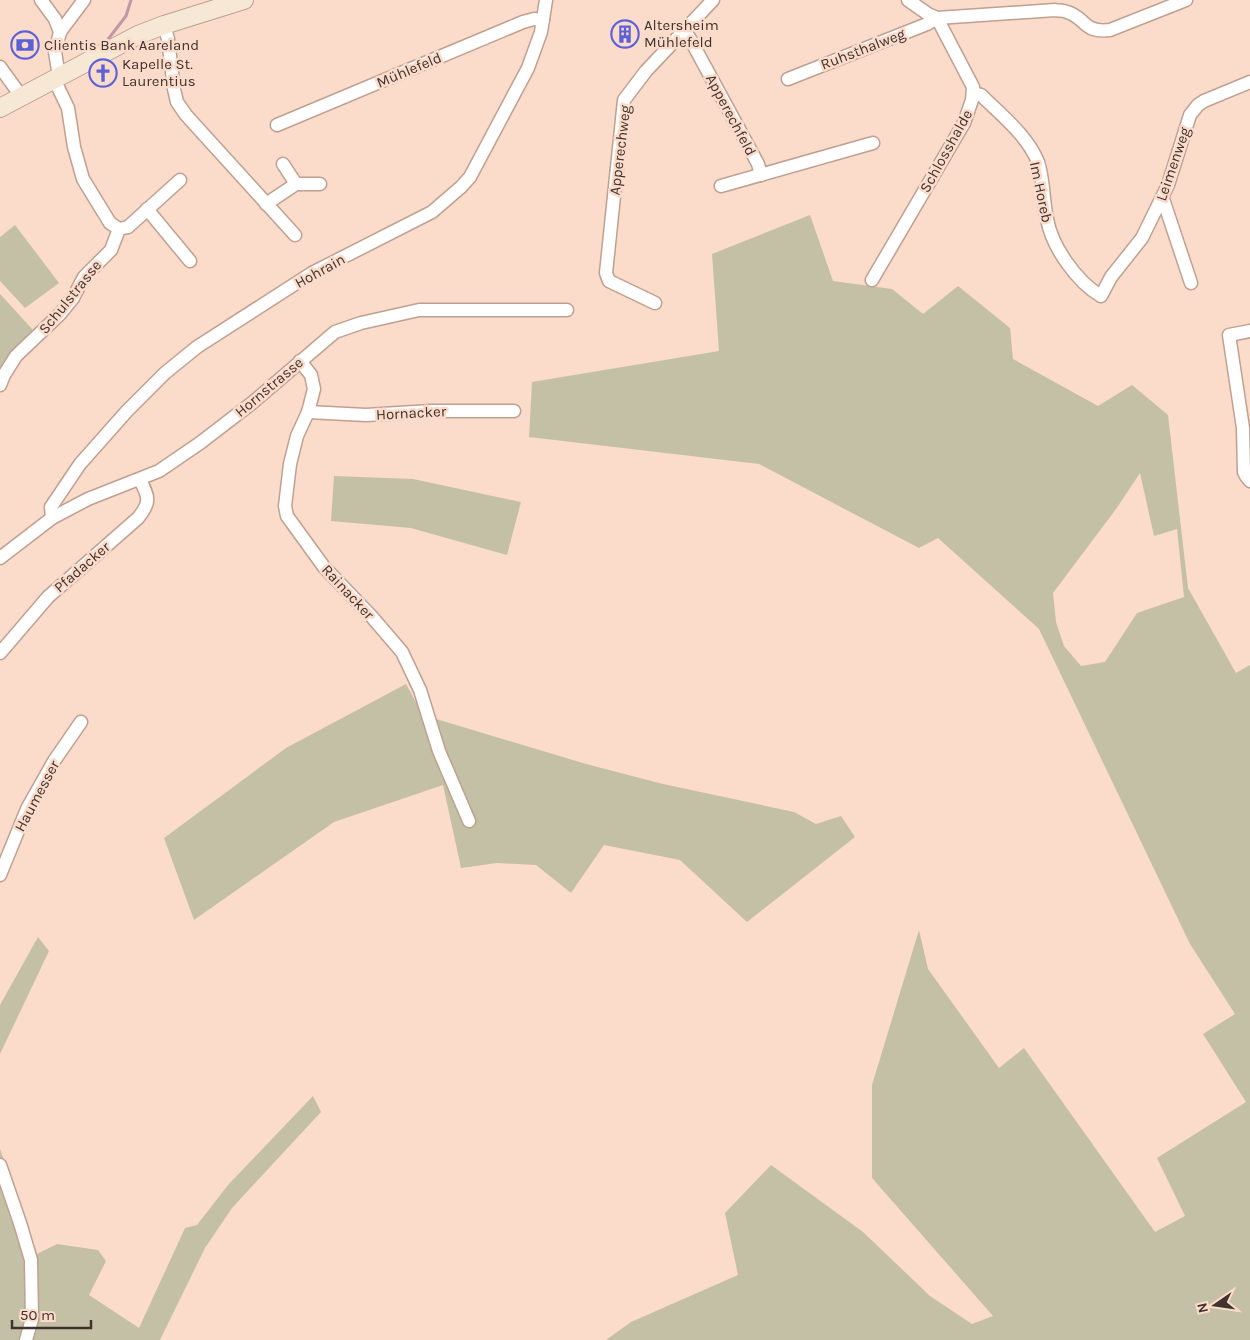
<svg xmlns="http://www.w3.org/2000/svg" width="1250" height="1340" viewBox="0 0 1250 1340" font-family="Karla,sans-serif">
  <rect width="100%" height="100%" fill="#fbdbca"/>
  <g fill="#c4c0a5" fill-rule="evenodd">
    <path d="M810,215l23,66 59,8 31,25 35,-28 52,42 3,31 85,47 34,-21 36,30 20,173 48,85 14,-8v675h-644l25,-18 107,-47 -13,-62 46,-48 92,67 67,64 42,28 21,-8 -121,-138v-93l47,-155 9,39 71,99 25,-20 131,184 30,-16 -28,-58 89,-56 -43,-68 32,-20 -45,-70 -151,-315 -101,-91 -19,10 -160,-84 -230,-27 3,-55 187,-31 -7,-97zM1140,473l14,63 23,-7 7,68 -47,16 -32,49 -24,4 -17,-20 -8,-24 -3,-29 63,-84z"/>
    <polygon points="15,225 59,283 25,308 0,281 0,237"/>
    <polygon points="0,294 33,330 0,368"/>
    <polygon points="334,476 413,479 521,502 507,555 411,528 331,521"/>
    <polygon points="406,684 423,715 586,764 663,784 794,812 816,824 841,816 855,837 747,922 680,860 604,845 571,893 536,865 497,863 461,868 443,785 334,822 194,920 164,838 286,748"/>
    <polygon points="38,937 49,951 0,1054 0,1005"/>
    <polygon points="313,1096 321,1112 232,1208 205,1248 160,1340 0,1340 0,1149 37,1254 57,1244 98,1250 106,1261 89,1295 139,1328 185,1228 197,1225 228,1185"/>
  </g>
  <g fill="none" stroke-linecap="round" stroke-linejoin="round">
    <polyline stroke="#c497a6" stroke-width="3" points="106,42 126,16 131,0"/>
    <g stroke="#bfa091" stroke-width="15">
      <g id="street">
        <polyline points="41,0 55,19 60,32 55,52 59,76"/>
        <path d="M908,0l20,14 9,4 118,-8c4,1 8,0 12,2 20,6 15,21 43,18l76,-30"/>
        <polyline points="164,25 168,39 174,89 177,102 186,115 295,235"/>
        <polyline points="684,31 689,37 758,164 761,175"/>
        <polyline points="60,32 84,0"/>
        <polyline points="0,67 21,96"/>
        <polyline points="54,79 68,108 74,147 83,179 110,223 119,229 128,227 180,180"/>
        <polyline points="788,79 927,24 937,18 973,87 972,100 964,123 872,280"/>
        <path d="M974,93l7,2c20,20 46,40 57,67 6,18 5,39 9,57 5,28 30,63 54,77l10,-19 31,-39 26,-53 22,-70 8,-10 6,-4 46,-19"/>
        <polyline points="277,125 523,22 534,19 543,20"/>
        <polyline points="283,164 296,184"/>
        <polyline points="721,186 873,143"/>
        <polyline points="1163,199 1191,283"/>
        <polyline points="266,204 296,184 320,184"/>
        <polyline points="147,209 190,261"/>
        <polyline points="655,303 609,281 606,273 624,100 646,71 713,0"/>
        <polyline points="1250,331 1229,335 1243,428 1244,472 1246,476 1250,481"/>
        <polyline points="300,361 311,375 314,389 308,412 297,436 290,464 285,506 287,516 324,567 372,617 402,652 420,690 439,751 469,821"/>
        <polyline points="0,385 4,375 16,356 60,314 73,298 84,277 111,250 119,229"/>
        <polyline points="308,412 366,415 431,411 514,411"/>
        <polyline points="52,518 51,507 80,464 127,411 165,373 197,347 312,273 432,212 461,187 470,177 528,68 541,32 546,0"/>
        <polyline points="0,558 52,518 88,499 159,471 200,443 252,403 335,332 361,323 419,310 567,310"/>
        <path d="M0,653l48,-56 90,-79c13,-16 11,-21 2,-38"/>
        <polyline points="0,875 27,809 54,761 81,722"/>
        <polyline points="0,1165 20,1223 31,1260 32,1319 26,1340"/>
      </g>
    </g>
    <g stroke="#bfa091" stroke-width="20">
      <polyline id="secondary" points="0,108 138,35 164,25 244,0"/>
    </g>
    <use href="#street" stroke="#fff" stroke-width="12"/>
    <use href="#secondary" stroke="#f6e8d4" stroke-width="18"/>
  </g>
  <defs>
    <g id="building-ring" transform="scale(1.4375)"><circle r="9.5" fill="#fbdbca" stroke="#5d61d9" stroke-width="1.5"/><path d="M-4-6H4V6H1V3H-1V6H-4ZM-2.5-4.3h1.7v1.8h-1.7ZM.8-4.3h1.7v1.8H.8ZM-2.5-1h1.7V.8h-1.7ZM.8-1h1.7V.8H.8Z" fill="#5d61d9"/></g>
    <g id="bank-ring" transform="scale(1.4375)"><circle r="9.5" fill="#fbdbca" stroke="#5d61d9" stroke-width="1.5"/><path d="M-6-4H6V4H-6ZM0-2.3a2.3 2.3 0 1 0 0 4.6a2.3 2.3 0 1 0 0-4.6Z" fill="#5d61d9"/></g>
    <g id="church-ring" transform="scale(1.4375)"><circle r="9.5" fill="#fbdbca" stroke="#5d61d9" stroke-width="1.5"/><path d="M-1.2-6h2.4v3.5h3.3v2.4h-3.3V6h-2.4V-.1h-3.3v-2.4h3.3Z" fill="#5d61d9"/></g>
  </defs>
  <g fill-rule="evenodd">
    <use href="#building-ring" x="625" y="34"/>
    <use href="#bank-ring" x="25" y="45"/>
    <use href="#church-ring" x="103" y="73"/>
  </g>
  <g text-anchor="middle" stroke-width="5" stroke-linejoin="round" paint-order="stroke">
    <g font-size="15" fill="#40332d" stroke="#fbdbca" text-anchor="start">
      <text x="644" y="30">Altersheim<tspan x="644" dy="17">Mühlefeld</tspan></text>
      <text x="44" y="50">Clientis Bank Aareland</text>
      <text x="122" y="69">Kapelle St.<tspan x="122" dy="17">Laurentius</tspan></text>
    </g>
    <g font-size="15" fill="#40332d" stroke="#fbdbca">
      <text transform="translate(863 49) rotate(-21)" y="5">Ruhsthalweg</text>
      <text transform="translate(409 70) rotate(-23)" y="5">Mühlefeld</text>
      <text transform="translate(731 115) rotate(62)" y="5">Apperechfeld</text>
      <text transform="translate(620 150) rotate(-83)" y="5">Apperechweg</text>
      <text transform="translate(946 151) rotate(-61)" y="5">Schlosshalde</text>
      <text transform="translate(1173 164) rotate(-71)" y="5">Leimenweg</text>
      <text transform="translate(1041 192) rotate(78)" y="5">Im Horeb</text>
      <text transform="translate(320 271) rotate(-29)" y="5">Hohrain</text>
      <text transform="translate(70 297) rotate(-51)" y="5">Schulstrasse</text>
      <text transform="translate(269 387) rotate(-40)" y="5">Hornstrasse</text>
      <text transform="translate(411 413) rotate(-3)" y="5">Hornacker</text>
      <text transform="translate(82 567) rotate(-41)" y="5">Pfadacker</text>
      <text transform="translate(348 592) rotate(47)" y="5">Rainacker</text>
      <text transform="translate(37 796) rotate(-62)" y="5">Haumesser</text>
    </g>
  </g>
  <g transform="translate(1215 1305) rotate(257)" stroke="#fbdbca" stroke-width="4" paint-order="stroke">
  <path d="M0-4L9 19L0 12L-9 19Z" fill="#40332d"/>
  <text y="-8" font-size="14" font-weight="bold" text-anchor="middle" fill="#40332d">N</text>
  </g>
  <path d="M12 1320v8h79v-8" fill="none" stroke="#40332d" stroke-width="2.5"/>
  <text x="20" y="1320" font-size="15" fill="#40332d" stroke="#fbdbca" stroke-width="4" paint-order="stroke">50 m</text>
</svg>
